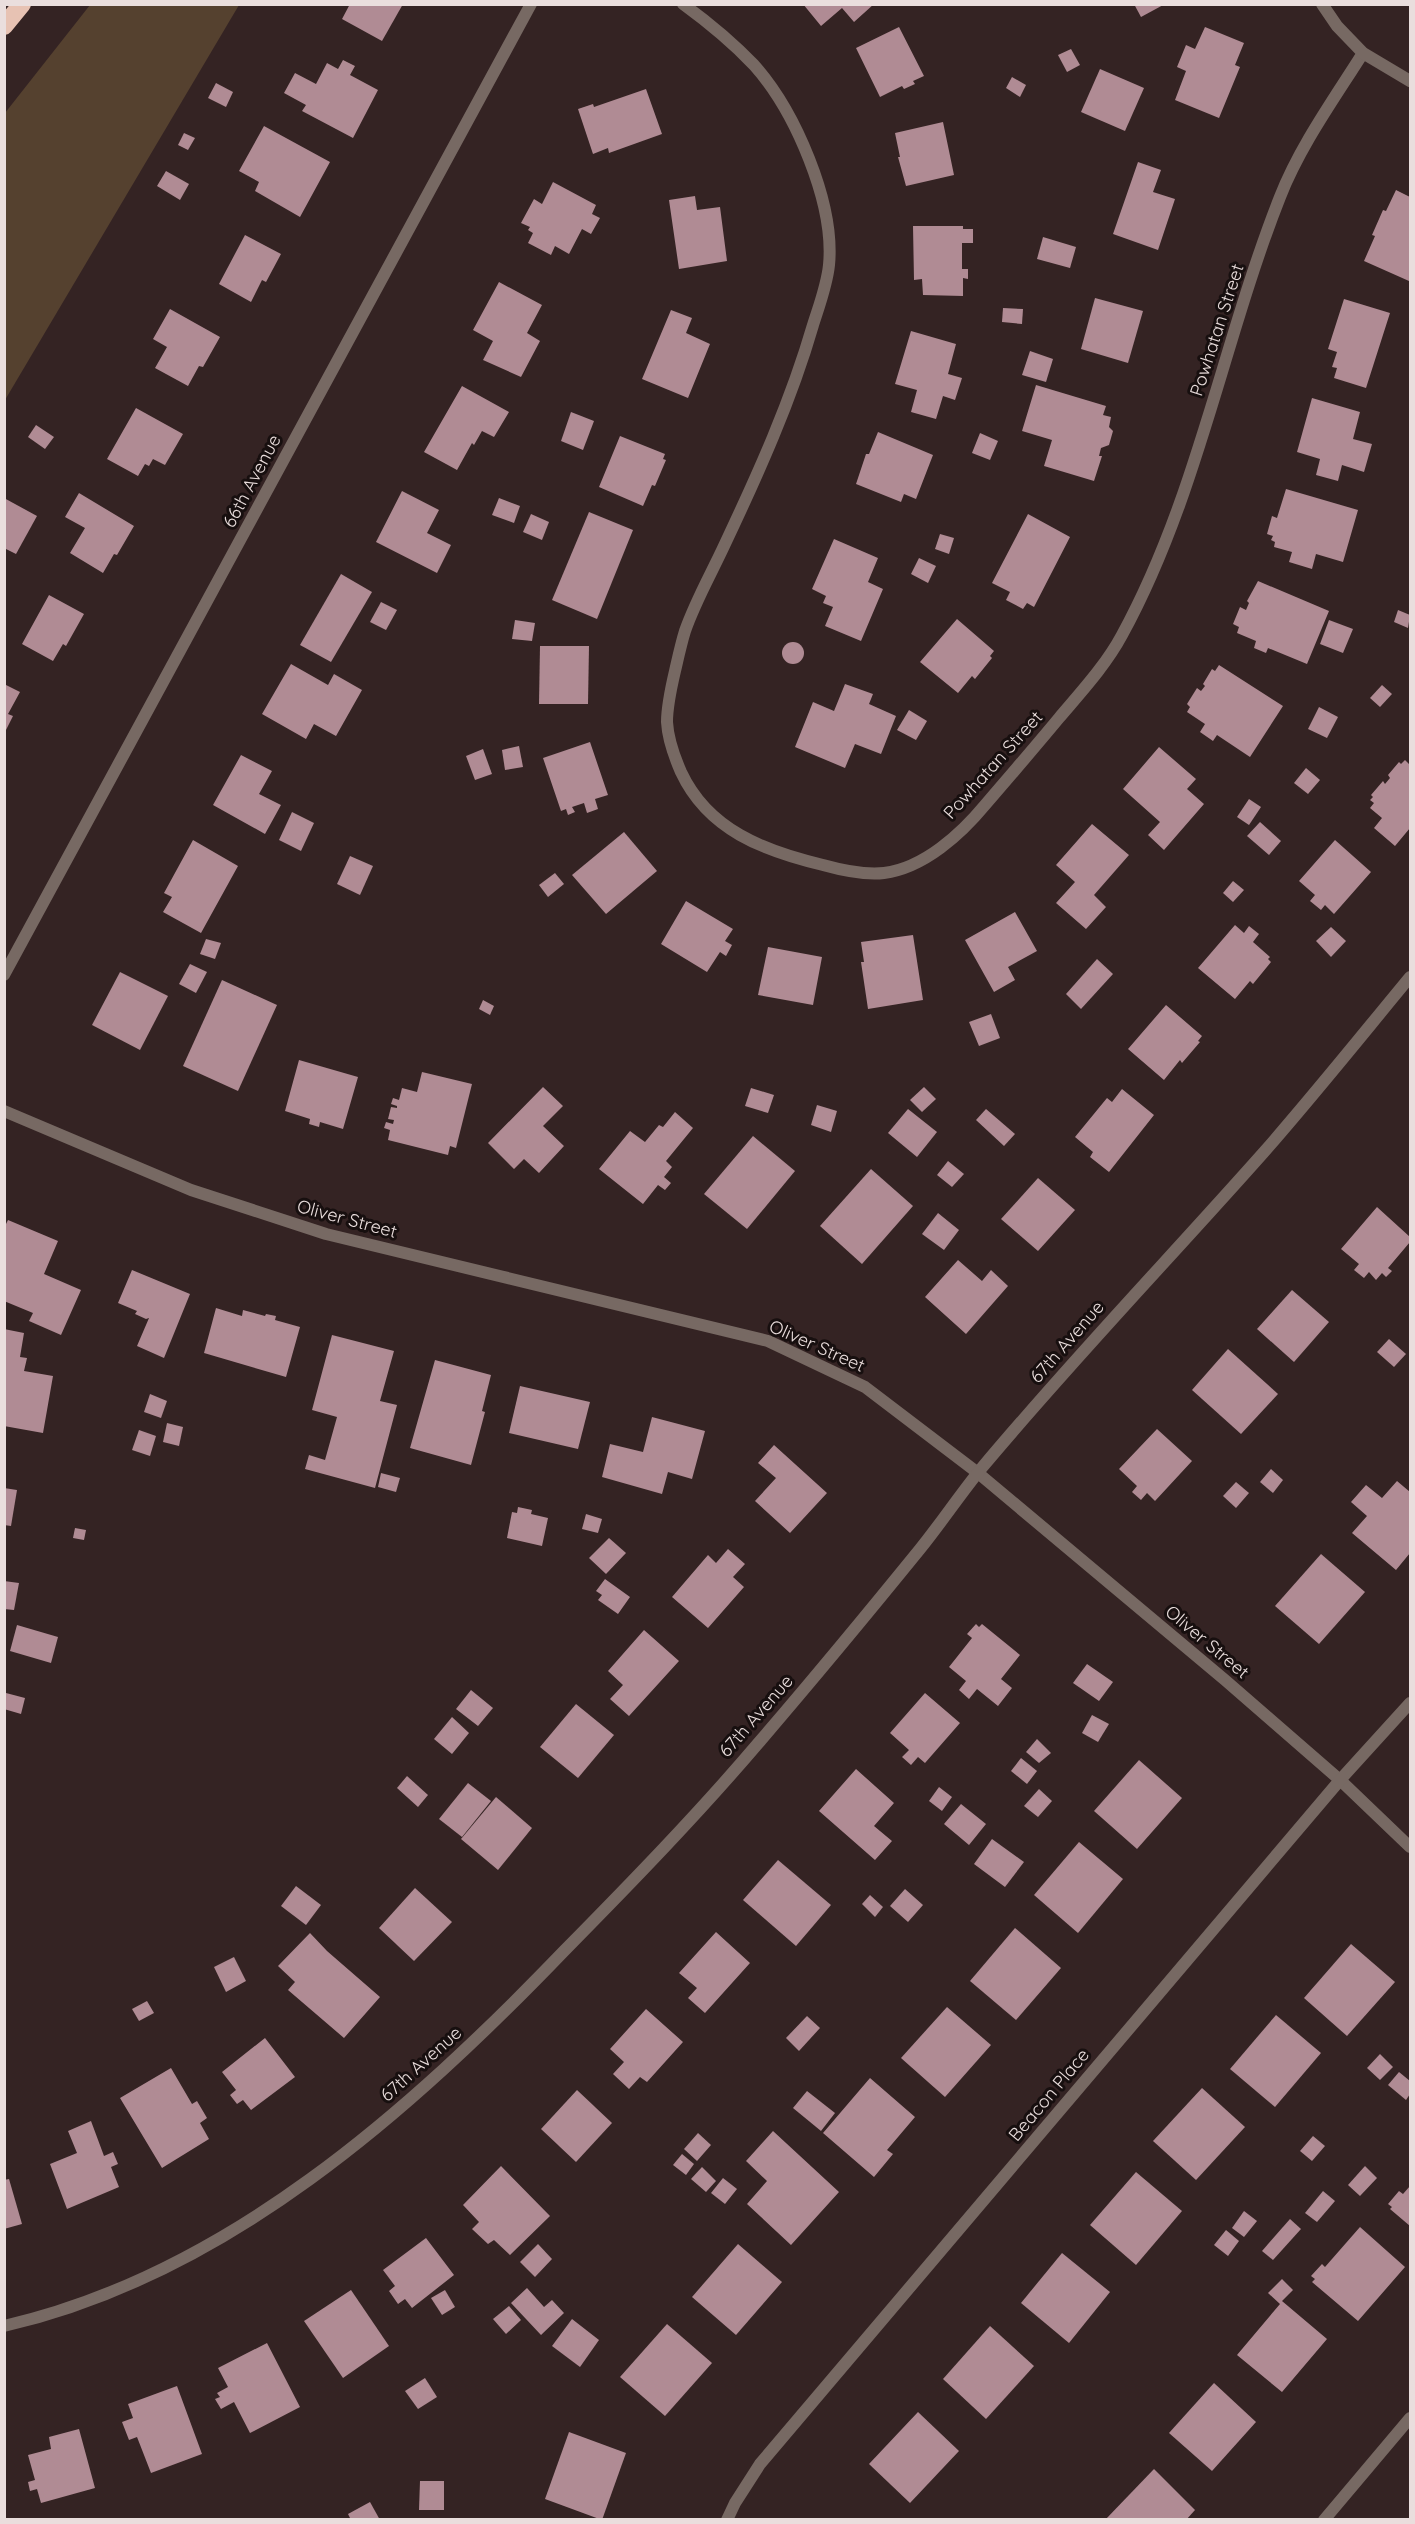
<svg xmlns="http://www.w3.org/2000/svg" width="1415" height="2524" viewBox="0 0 1415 2524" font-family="Quicksand,sans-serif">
  <rect width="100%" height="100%" fill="#342323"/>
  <polygon fill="#55412f" points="90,5 239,5 5,400 5,113"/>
  <g fill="#b08b94">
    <polygon points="350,4 403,4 382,41 342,19"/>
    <polygon points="803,4 874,4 854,22 842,8 821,26"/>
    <polygon points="1134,4 1165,4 1141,17"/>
    <polygon points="899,27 924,76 913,81 915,84 904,89 902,86 880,97 856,48"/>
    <polygon points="1205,27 1244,43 1235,65 1240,67 1219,118 1175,100 1186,71 1177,67 1186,45 1195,49"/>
    <polygon points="1071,49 1080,65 1067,72 1058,55"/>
    <polygon points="343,60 355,66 350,75 378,90 353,138 302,111 306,105 284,93 295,73 316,84 327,63 338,69"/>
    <polygon points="1100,69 1144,88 1125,131 1081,112"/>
    <polygon points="1012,77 1026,85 1020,97 1006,88"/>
    <polygon points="216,83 233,92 226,107 208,98"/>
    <polygon points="646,89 662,134 609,153 608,148 593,154 578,109 593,104 594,107"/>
    <polygon points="943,122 954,175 906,186 898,157 900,157 895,133"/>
    <polygon points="264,126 330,162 300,217 255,191 259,182 239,171"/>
    <polygon points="184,133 195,138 188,150 178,145"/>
    <polygon points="1138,162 1161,170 1153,192 1175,199 1158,250 1113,234"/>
    <polygon points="166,171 189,184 180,200 157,186"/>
    <polygon points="553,182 596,205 592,214 600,218 591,234 582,229 569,254 555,246 551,255 528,243 533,233 528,230 530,227 521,223 534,199 542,204"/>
    <polygon points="1396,190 1410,197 1409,281 1364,261 1375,236 1372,235 1383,210 1386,211"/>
    <polygon points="695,196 697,210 720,207 727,261 679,269 669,200"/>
    <polygon points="913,226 963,226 963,229 973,229 973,243 962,243 962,269 968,269 968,279 963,278 963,296 923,295 922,279 914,280"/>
    <polygon points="245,235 281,254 266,282 262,280 251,302 219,284"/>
    <polygon points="1043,237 1076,247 1070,268 1037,259"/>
    <polygon points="499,282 542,305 527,333 540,341 521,377 483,360 493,341 473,330"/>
    <polygon points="1095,298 1143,311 1128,363 1081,349"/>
    <polygon points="1344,299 1390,313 1366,388 1334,378 1337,368 1332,367 1337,352 1328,349"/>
    <polygon points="1003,308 1023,309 1022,324 1002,322"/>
    <polygon points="170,309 220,337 203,367 199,366 188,386 155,368 167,347 153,339"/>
    <polygon points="671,310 692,318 686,333 710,344 688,398 642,379"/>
    <polygon points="911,331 956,344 948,374 962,378 955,400 943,396 936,419 911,412 917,390 895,384"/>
    <polygon points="1030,351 1053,359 1046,382 1022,375"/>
    <polygon points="1036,385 1106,406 1103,415 1111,417 1109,427 1113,431 1109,445 1101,448 1099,456 1102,456 1094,481 1044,466 1052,440 1022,431"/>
    <polygon points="462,386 509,412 494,437 482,431 474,445 472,443 457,470 424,452"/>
    <polygon points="1312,398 1360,412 1353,439 1372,444 1364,472 1342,465 1338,481 1316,475 1320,459 1297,452"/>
    <polygon points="136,408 183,434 165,465 153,459 149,466 145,464 138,476 107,459"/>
    <polygon points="571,412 594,421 583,450 561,441"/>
    <polygon points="36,425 54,437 45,449 28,437"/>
    <polygon points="878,432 933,455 916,499 904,494 901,502 856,484 866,454 869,454"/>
    <polygon points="980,433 998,441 990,460 972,453"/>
    <polygon points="620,436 665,454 663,459 666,460 655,486 652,485 643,506 599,487"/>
    <polygon points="1286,489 1358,510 1343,562 1316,554 1312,569 1289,562 1292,552 1274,547 1275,542 1271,540 1273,536 1267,534 1272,516 1277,518"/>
    <polygon points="402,491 439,510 427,533 451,545 437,573 376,542"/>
    <polygon points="79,493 134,526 117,555 114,554 103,573 70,553 85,528 65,517"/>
    <polygon points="4,498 37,516 16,554 4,548"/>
    <polygon points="499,498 520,506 514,523 492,515"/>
    <polygon points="589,512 633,530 597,619 552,600"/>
    <polygon points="531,514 549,522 542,540 523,532"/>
    <polygon points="1028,514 1070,537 1034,607 1027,603 1023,609 1006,600 1010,592 992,583"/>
    <polygon points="940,534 954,538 949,554 935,549"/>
    <polygon points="834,539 878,558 868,582 883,589 861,641 825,626 833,607 823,603 826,596 812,589"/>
    <polygon points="919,558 936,566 928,583 911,574"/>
    <polygon points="341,574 372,592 331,662 300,645"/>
    <polygon points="1258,581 1329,611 1307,664 1268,648 1266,653 1254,648 1256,641 1237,633 1239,627 1233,624 1240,607 1246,610 1249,603 1247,601"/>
    <polygon points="49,595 84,614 66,646 63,644 53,661 22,644"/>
    <polygon points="381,602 397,610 386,630 370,622"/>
    <polygon points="1398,610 1410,615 1408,628 1394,622"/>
    <polygon points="957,619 994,651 990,656 992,658 975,679 972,676 958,693 920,662"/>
    <polygon points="515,620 535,623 532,641 512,639"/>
    <polygon points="1329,620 1353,629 1343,653 1320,644"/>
    <circle cx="793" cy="653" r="11"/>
    <polygon points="540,646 589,646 588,704 539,704"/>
    <polygon points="291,664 328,685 334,674 362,690 336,736 314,724 306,739 262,714"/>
    <polygon points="1219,665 1283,706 1250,757 1217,735 1213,741 1200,732 1205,724 1187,712 1190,707 1187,704 1197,688 1201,691 1205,686 1203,684 1212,669 1215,671"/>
    <polygon points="4,684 20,692 8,714 13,716 4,734"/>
    <polygon points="845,684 873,694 869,704 896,716 881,754 855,744 845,768 795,747 813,702 834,711"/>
    <polygon points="1382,685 1392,694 1380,707 1370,698"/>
    <polygon points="1319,707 1338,717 1327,738 1308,729"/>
    <polygon points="909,710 927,721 916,740 897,730"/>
    <polygon points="590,742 608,795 595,799 598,809 587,813 584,803 572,807 575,812 568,815 566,809 561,811 543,758"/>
    <polygon points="519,746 523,767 505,770 502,750"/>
    <polygon points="1159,747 1196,779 1187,789 1204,804 1164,850 1148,835 1160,822 1123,789"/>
    <polygon points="483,749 492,774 475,780 466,756"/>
    <polygon points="241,755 272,771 259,794 281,805 265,834 213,805"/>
    <polygon points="1405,760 1410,765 1410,828 1395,846 1374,828 1382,818 1370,808 1374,803 1370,800 1373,797 1371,795 1383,781 1385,784 1390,778 1388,775 1399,762 1401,764"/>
    <polygon points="1306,768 1320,780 1308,794 1294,783"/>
    <polygon points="1249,799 1261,807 1249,825 1237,817"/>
    <polygon points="292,812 314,823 301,851 279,840"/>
    <polygon points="1260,822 1281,841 1269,855 1247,836"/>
    <polygon points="1092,824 1129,855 1094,895 1106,907 1086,929 1056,903 1075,882 1056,865"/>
    <polygon points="624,832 657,871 606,914 572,875"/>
    <polygon points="193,840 238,866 201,933 163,912 172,897 164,893"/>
    <polygon points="1335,840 1371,872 1334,914 1325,905 1321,910 1310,901 1315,895 1299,881"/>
    <polygon points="350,856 373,866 360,895 337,884"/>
    <polygon points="555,873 564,884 548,897 539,885"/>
    <polygon points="1233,881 1244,890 1233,902 1223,893"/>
    <polygon points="686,901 733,929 725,941 732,945 726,956 720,952 707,972 661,944"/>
    <polygon points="1015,912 1037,951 1008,967 1015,980 994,992 965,940"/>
    <polygon points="1235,925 1244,933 1249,926 1259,934 1253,942 1270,957 1268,959 1271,962 1253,984 1250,981 1235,999 1198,968"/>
    <polygon points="1331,927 1346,941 1331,957 1316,941"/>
    <polygon points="913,935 923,1000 868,1009 861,962 864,962 861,942"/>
    <polygon points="206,939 221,943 215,959 200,954"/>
    <polygon points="768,947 822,957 813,1005 758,995"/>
    <polygon points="1097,959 1113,974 1081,1009 1066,994"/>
    <polygon points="190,964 207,972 196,993 179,984"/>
    <polygon points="120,972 168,996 140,1050 92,1025"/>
    <polygon points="222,980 277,1005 238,1091 183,1066"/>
    <polygon points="483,1000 494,1006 490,1015 479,1009"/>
    <polygon points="1166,1005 1202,1036 1198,1041 1200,1042 1182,1063 1180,1060 1164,1080 1128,1049"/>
    <polygon points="991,1014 1000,1038 979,1046 969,1022"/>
    <polygon points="299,1060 358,1077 343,1129 320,1122 319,1127 309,1124 310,1119 285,1111"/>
    <polygon points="422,1072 472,1084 456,1148 450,1146 448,1155 388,1140 390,1130 384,1128 386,1122 393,1124 394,1120 388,1119 391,1107 397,1108 397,1106 391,1104 393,1098 399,1100 402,1088 417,1092"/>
    <polygon points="543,1087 563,1106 543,1126 564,1146 539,1173 524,1159 514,1169 488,1143"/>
    <polygon points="924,1087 936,1099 922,1112 910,1100"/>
    <polygon points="751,1088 774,1095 768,1113 745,1106"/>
    <polygon points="1122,1089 1154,1115 1109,1172 1090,1157 1093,1152 1075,1137 1107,1098 1112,1102"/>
    <polygon points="817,1105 837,1111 831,1132 811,1125"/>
    <polygon points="908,1109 937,1132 917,1157 888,1133"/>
    <polygon points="986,1109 1015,1134 1004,1146 976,1120"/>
    <polygon points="675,1112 693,1128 666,1161 672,1167 664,1177 671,1183 665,1190 658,1185 643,1204 599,1169 630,1131 645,1142 659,1125 663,1127"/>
    <polygon points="753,1136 795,1171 747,1229 704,1194"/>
    <polygon points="948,1161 964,1174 952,1187 937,1175"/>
    <polygon points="871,1169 913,1206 862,1264 820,1226"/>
    <polygon points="1038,1178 1075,1210 1038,1251 1001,1219"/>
    <polygon points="1377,1207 1410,1237 1410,1242 1388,1268 1392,1271 1386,1277 1382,1273 1376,1280 1369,1272 1364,1278 1354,1270 1359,1264 1341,1249"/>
    <polygon points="938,1213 959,1230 944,1250 922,1234"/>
    <polygon points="8,1220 58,1241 44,1274 81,1290 61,1335 29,1321 33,1313 4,1301 4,1228"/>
    <polygon points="958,1260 982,1281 991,1270 1008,1286 966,1334 925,1297"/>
    <polygon points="132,1270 190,1294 164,1358 137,1346 149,1318 146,1319 135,1314 137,1311 118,1303"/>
    <polygon points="1292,1290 1329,1322 1294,1362 1257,1329"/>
    <polygon points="216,1308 242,1316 243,1310 265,1316 266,1314 276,1316 275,1320 300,1327 286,1377 204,1353"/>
    <polygon points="4,1329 24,1333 20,1357 27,1358 24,1371 53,1376 43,1433 4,1426"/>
    <polygon points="332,1335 394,1351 380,1401 397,1405 375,1488 305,1469 309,1455 325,1460 337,1417 312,1410"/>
    <polygon points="1389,1339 1406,1354 1394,1367 1377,1352"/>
    <polygon points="1228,1349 1278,1394 1241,1434 1192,1390"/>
    <polygon points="435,1360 491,1375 482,1411 485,1412 471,1465 410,1448"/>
    <polygon points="520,1386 590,1402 578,1449 509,1433"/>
    <polygon points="150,1394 167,1401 161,1418 144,1412"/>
    <polygon points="652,1417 705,1431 692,1479 668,1472 662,1494 602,1477 610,1444 643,1452"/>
    <polygon points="167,1423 183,1427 179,1446 163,1442"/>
    <polygon points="1157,1429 1192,1461 1155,1501 1147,1493 1141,1500 1132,1492 1137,1486 1119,1469"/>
    <polygon points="139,1430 156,1436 150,1456 132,1450"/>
    <polygon points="774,1445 827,1493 790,1533 755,1501 776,1478 758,1463"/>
    <polygon points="1271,1469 1283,1480 1273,1493 1260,1482"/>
    <polygon points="381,1473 400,1478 396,1492 378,1487"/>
    <polygon points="1397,1481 1410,1492 1410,1553 1396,1570 1352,1533 1367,1516 1351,1502 1366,1485 1382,1498"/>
    <polygon points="1236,1482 1249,1493 1236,1508 1223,1496"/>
    <polygon points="4,1488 17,1490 11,1526 4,1525"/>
    <polygon points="518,1507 532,1510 531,1514 548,1518 542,1546 507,1538 512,1512 517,1513"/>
    <polygon points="586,1514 602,1519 598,1533 582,1529"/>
    <polygon points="75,1528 86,1530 84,1540 73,1538"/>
    <polygon points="609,1538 626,1553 606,1574 589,1558"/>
    <polygon points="728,1549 745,1564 733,1577 744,1587 708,1628 672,1597 708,1555 716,1563"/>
    <polygon points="1321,1554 1365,1592 1319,1644 1275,1606"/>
    <polygon points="605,1579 630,1597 618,1614 598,1600 602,1595 596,1591"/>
    <polygon points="4,1581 19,1583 14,1610 4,1609"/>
    <polygon points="976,1624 979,1627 982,1624 1020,1655 1001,1679 1012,1688 998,1706 977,1689 969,1699 959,1690 966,1681 949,1667 972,1638 967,1634"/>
    <polygon points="17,1625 58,1637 51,1663 10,1651"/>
    <polygon points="644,1630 679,1661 629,1716 610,1699 623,1685 608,1671"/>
    <polygon points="1087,1664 1113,1682 1099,1701 1073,1683"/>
    <polygon points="471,1690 493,1708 478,1726 456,1709"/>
    <polygon points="6,1693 25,1698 21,1714 4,1709"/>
    <polygon points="925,1693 960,1723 925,1763 918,1757 911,1765 902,1757 909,1750 890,1733"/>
    <polygon points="576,1704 614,1735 578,1778 540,1747"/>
    <polygon points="1092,1715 1109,1724 1098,1742 1082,1733"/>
    <polygon points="452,1717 469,1733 452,1754 434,1739"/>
    <polygon points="1037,1739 1051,1753 1039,1763 1026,1752"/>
    <polygon points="1021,1758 1037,1771 1027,1784 1011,1771"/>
    <polygon points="1139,1760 1182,1798 1137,1849 1094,1811"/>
    <polygon points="856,1769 894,1803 874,1826 892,1841 875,1860 819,1811"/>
    <polygon points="407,1776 428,1795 418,1807 397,1788"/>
    <polygon points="468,1783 491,1801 462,1837 439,1819"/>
    <polygon points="939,1787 952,1797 942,1811 929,1801"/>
    <polygon points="1039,1789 1052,1801 1038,1817 1024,1806"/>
    <polygon points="496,1797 532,1828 498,1870 461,1839"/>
    <polygon points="961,1804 986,1824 969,1845 944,1824"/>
    <polygon points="992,1839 1024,1862 1005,1887 974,1864"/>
    <polygon points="1079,1842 1123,1879 1078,1933 1034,1895"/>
    <polygon points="778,1860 831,1905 796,1946 743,1900"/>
    <polygon points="296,1886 321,1905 306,1925 281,1906"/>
    <polygon points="415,1888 452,1922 414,1961 379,1928"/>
    <polygon points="905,1889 923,1905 908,1922 890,1906"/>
    <polygon points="870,1895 883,1907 875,1917 862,1904"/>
    <polygon points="1015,1928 1061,1968 1016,2020 970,1981"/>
    <polygon points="716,1932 750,1963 705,2013 688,1998 697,1988 679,1973"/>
    <polygon points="310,1933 327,1951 380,1997 344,2038 288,1990 295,1982 278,1966"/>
    <polygon points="1351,1944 1395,1982 1347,2036 1304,1998"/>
    <polygon points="234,1957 246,1981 226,1992 214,1967"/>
    <polygon points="147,2001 154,2013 139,2021 132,2009"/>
    <polygon points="947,2007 991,2045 945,2097 901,2058"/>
    <polygon points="646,2009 683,2042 647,2082 640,2077 629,2089 613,2074 624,2062 610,2049"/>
    <polygon points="1276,2015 1321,2053 1275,2107 1230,2069"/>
    <polygon points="807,2016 820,2028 799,2051 786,2038"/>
    <polygon points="265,2038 295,2077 251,2110 243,2100 237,2104 230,2095 236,2090 222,2072"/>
    <polygon points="1380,2054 1393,2067 1380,2080 1367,2068"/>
    <polygon points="171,2068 192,2104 197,2101 207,2118 200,2123 209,2139 162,2168 120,2098"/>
    <polygon points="1399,2072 1410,2081 1410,2094 1406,2100 1388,2085"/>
    <polygon points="870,2078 915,2117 887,2150 893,2154 874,2177 823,2133"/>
    <polygon points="1202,2088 1245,2127 1196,2180 1153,2141"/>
    <polygon points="577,2090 612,2123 576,2162 541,2129"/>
    <polygon points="807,2091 835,2113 821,2131 793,2108"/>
    <polygon points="91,2121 104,2156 113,2152 118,2164 111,2167 119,2187 67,2209 50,2164 77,2153 68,2131"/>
    <polygon points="773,2131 839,2192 791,2245 747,2204 767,2181 746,2161"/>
    <polygon points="698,2133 711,2145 697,2161 684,2149"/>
    <polygon points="1313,2136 1325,2146 1312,2161 1300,2151"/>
    <polygon points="682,2154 694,2164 686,2175 673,2165"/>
    <polygon points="501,2166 550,2216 510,2255 494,2240 488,2244 472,2229 479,2222 463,2205"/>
    <polygon points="1365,2166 1377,2178 1360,2196 1348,2185"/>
    <polygon points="702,2167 716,2181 706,2192 691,2179"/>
    <polygon points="1136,2172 1182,2211 1136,2265 1090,2225"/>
    <polygon points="723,2178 737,2189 725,2204 711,2193"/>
    <polygon points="9,2179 22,2224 4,2229 4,2180"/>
    <polygon points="1410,2186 1410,2226 1390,2209 1392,2207 1388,2204 1399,2191 1403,2194"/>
    <polygon points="1323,2191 1335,2201 1317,2222 1305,2213"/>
    <polygon points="1244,2211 1257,2221 1244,2237 1232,2228"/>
    <polygon points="1290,2219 1301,2229 1273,2260 1262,2251"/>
    <polygon points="1360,2227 1405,2267 1358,2321 1312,2282 1315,2279 1311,2276 1322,2264 1325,2267"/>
    <polygon points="1226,2230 1239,2241 1228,2256 1214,2245"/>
    <polygon points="426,2238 454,2275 412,2308 405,2299 398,2304 389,2291 395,2286 383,2270"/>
    <polygon points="538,2244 552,2259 535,2277 520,2262"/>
    <polygon points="738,2244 782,2282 736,2335 692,2297"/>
    <polygon points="1062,2253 1110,2292 1069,2343 1021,2303"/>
    <polygon points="1282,2279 1293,2290 1282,2301 1327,2339 1282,2392 1237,2355 1280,2304 1268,2293"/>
    <polygon points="527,2288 544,2307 552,2300 564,2313 541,2335 511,2303"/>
    <polygon points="351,2290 389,2346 343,2378 304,2321"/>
    <polygon points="445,2290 455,2307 442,2315 431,2298"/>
    <polygon points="509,2306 521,2320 506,2334 493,2319"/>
    <polygon points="572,2319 599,2340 580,2367 552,2346"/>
    <polygon points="667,2324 712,2363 665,2416 620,2377"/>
    <polygon points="990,2326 1034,2366 986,2419 943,2379"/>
    <polygon points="267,2343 300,2407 250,2433 234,2402 221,2409 215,2399 220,2397 217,2393 228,2387 218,2368"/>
    <polygon points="425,2378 437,2397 418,2409 405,2391"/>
    <polygon points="1214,2383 1256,2422 1212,2471 1169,2433"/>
    <polygon points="177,2386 202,2454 151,2473 137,2437 129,2440 122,2422 133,2418 128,2404"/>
    <polygon points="918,2412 959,2451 910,2503 869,2464"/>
    <polygon points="79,2429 95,2488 41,2503 37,2489 30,2491 28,2482 35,2480 28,2455 51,2449 49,2437"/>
    <polygon points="569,2432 626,2453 602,2520 545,2499"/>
    <polygon points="1154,2469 1195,2510 1186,2520 1105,2520"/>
    <polygon points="420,2481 444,2481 444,2510 419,2510"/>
    <polygon points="370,2502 380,2520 351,2520 348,2514"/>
  </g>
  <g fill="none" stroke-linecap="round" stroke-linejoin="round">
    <g stroke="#776963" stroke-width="12">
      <path d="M683,4c26,19 49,38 71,61 41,46 81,138 75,200 -2,20 -10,41 -16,60 -22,76 -55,149 -89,221 -13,28 -29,56 -39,85 -4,13 -7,27 -10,40 -4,17 -8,34 -8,51 1,18 7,34 14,50 27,58 83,79 142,93 18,5 43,10 61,8 40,-5 77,-39 101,-68 25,-29 50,-58 74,-87 22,-26 47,-53 63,-83 75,-137 101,-294 158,-438 20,-51 54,-98 83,-144"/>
      <polyline points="1322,4 1337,26 1363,53 1410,81"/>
      <polyline points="4,975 531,4"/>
      <polyline points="4,1111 191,1190 326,1234 768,1341 865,1387 978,1473 1225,1680 1340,1780 1410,1847"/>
      <path d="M4,2326c223,-51 407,-216 561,-376 67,-68 134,-137 196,-210 54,-63 107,-127 159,-191 21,-26 39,-53 60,-79 91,-109 190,-212 284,-318 50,-57 98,-117 146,-175"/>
      <polyline points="727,2520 735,2503 760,2464 1340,1780 1410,1703"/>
      <polyline points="1324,2520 1410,2418"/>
    </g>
    <polyline stroke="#e7c2b3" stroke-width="18" points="4,26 22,4"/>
  </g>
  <g text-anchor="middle" stroke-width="6" stroke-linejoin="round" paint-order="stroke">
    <g font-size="18" fill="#eadedd" stroke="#170f0f">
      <text transform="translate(1217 330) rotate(-72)" y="6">Powhatan Street</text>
      <text transform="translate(252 481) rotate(-62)" y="6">66th Avenue</text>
      <text transform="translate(993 765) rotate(-48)" y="6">Powhatan Street</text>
      <text transform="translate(347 1219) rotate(15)" y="6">Oliver Street</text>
      <text transform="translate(1067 1342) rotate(-49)" y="6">67th Avenue</text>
      <text transform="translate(817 1346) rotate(24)" y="6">Oliver Street</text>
      <text transform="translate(1207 1642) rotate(40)" y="6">Oliver Street</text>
      <text transform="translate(756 1716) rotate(-49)" y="6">67th Avenue</text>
      <text transform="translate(421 2064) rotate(-42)" y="6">67th Avenue</text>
      <text transform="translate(1049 2095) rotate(-50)" y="6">Beacon Place</text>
    </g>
  </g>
  <rect width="1415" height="2524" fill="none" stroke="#eadedd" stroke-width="12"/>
</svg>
